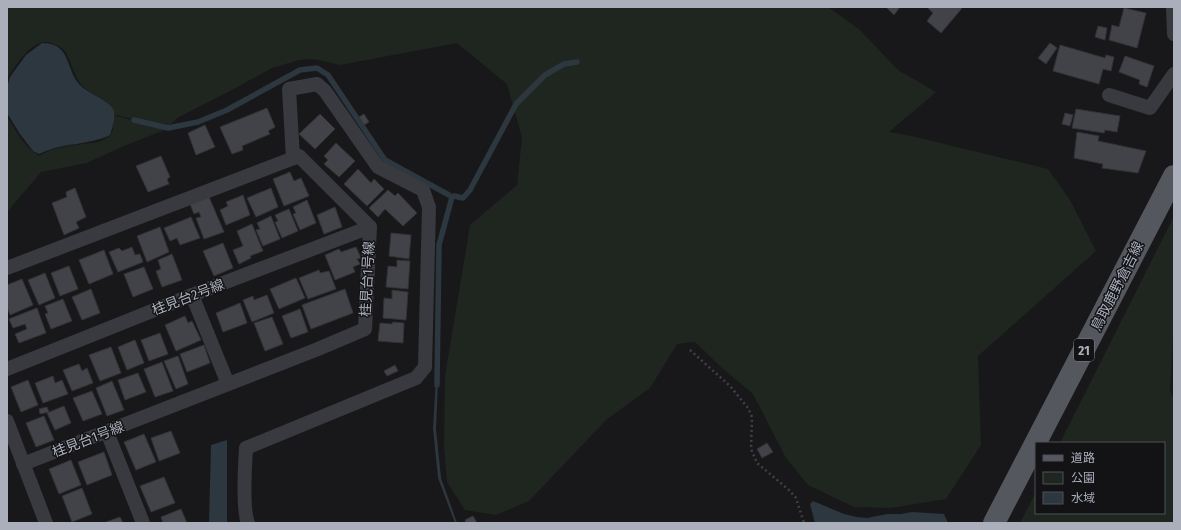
<svg xmlns="http://www.w3.org/2000/svg" width="1181" height="530" viewBox="0 0 1181 530" font-family="'Fira Sans Condensed','Noto Sans JP',sans-serif">
  <rect width="100%" height="100%" fill="#18181b"/>
  <g fill="#1e261f">
    <path d="M7,7h821l32,23 38,40 38,22 -47,40 18,3 141,34 22,31 26,51 -118,105 3,89 -35,54 -55,9 -37,-1 -46,-22 -22,-27 -33,-64 -32,-27 -26,-25 -18,2 -27,44 -44,32 -77,81 -33,14 -31,-5 -18,-28 -3,-35 1,-71 25,-151 47,-40 5,-48 -15,-53 -50,-41 -117,22 -26,-6 -15,1 -27,8 -40,22 -55,28 -9,9 -53,-12c-4,-18 -25,-18 -35,-32 -7,-10 -9,-23 -16,-33 -3,-3 -7,-5 -11,-6 -18,-10 -36,20 -45,33l-1,4z"/>
    <path d="M7,116c8,14 18,32 32,40l11,-6 17,-4 32,-4 11,-6 3,-7 2,-13 52,13 -48,19 -32,15 -46,9 -34,40z"/>
    <polygon points="1174,216 1174,317 1170,391 1174,400 1174,523 1020,523 1036,492 1036,513 1164,513 1164,443 1060,443"/>
  </g>
  <g fill="#2d373f">
    <path d="M42,43c30,0 23,27 38,42 8,9 30,15 34,26 2,8 -2,17 -4,24 -23,11 -47,7 -71,19l-6,-3 -13,-17 -13,-21v-26l3,-10 16,-22z"/>
    <polygon points="436,378 438,381 436,429 441,478 457,523 455,523 438,478 433,428"/>
    <polygon points="227,440 227,523 209,523 211,445"/>
    <polygon points="813,501 844,514 857,517 867,518 887,514 901,514 912,512 944,514 948,523 815,523 810,504"/>
  </g>
  <g fill="none" stroke-linecap="round" stroke-linejoin="round">
    <g stroke="#2d373f" stroke-width="5.5">
      <polyline points="134,120 168,128 198,122 227,110 300,70 317,68 328,75 385,160 449,195"/>
      <polyline points="454,196 463,198 470,190 516,104 545,75 564,64 577,62"/>
      <polyline points="437,385 439,245 452,197"/>
    </g>
  </g>
  <g fill="#424348" stroke="#323237">
    <polygon points="886,7 900,7 894,15"/>
    <polygon points="927,7 963,7 941,33 927,21 933,13"/>
    <polygon points="1124,8 1146,13 1137,48 1109,40 1112,25 1119,27"/>
    <polygon points="1098,26 1107,28 1105,40 1095,37"/>
    <polygon points="1050,43 1057,48 1046,64 1038,58"/>
    <polygon points="1060,45 1105,58 1106,55 1114,57 1111,71 1103,69 1099,84 1053,71"/>
    <polygon points="1125,56 1154,66 1147,87 1139,84 1140,80 1119,72"/>
    <polygon points="267,108 275,127 268,131 270,134 242,146 243,150 232,154 220,127"/>
    <polygon points="1076,109 1120,116 1117,132 1105,130 1104,133 1072,128"/>
    <polygon points="1065,113 1073,115 1070,126 1062,124"/>
    <polygon points="320,114 335,129 315,149 299,134"/>
    <polygon points="364,114 369,122 364,125 359,117"/>
    <polygon points="205,125 215,147 196,155 188,133"/>
    <polygon points="1077,132 1099,136 1098,141 1146,151 1138,173 1102,168 1103,164 1074,158"/>
    <polygon points="336,143 355,161 339,177 324,164 328,160 324,156"/>
    <polygon points="161,156 170,177 167,179 169,184 148,192 136,166"/>
    <polygon points="358,169 371,183 374,179 384,189 367,206 344,184"/>
    <polygon points="290,172 294,181 301,178 309,196 284,206 273,179"/>
    <polygon points="75,188 86,217 76,222 79,228 64,235 52,203 67,197 66,192"/>
    <polygon points="271,188 278,207 256,217 247,198"/>
    <polygon points="388,190 395,196 398,193 417,213 403,226 385,209 378,217 369,208"/>
    <polygon points="243,195 250,215 226,225 220,210 228,206 226,202"/>
    <polygon points="209,197 224,232 204,239 196,218 201,217 199,212 194,214 190,204"/>
    <polygon points="307,200 316,223 300,230 293,214 296,213 293,207"/>
    <polygon points="335,207 342,227 324,234 317,215"/>
    <polygon points="289,209 298,231 282,238 275,222 278,221 275,215"/>
    <polygon points="271,216 280,239 263,246 256,230 260,229 257,223"/>
    <polygon points="191,217 200,238 180,245 177,238 170,241 164,228"/>
    <polygon points="252,224 263,251 250,256 251,258 239,264 233,250 243,246 237,231"/>
    <polygon points="160,227 169,252 147,262 137,236"/>
    <polygon points="391,233 411,235 409,259 389,256"/>
    <polygon points="223,243 233,268 214,276 203,251"/>
    <polygon points="132,247 135,255 140,254 143,262 118,272 109,252 119,248 122,251"/>
    <polygon points="356,247 361,258 357,259 360,264 353,267 355,272 335,280 325,255 339,249 341,252"/>
    <polygon points="104,250 113,274 89,284 79,260"/>
    <polygon points="172,254 182,280 162,287 156,271 161,269 158,260"/>
    <polygon points="397,260 410,261 408,289 386,287 388,266 397,267"/>
    <polygon points="69,266 78,289 60,296 51,273"/>
    <polygon points="144,267 153,289 133,297 124,274"/>
    <polygon points="319,270 320,273 329,271 336,289 308,299 299,278"/>
    <polygon points="45,273 55,298 39,305 28,280"/>
    <polygon points="296,278 305,298 279,309 270,289"/>
    <polygon points="22,279 33,305 10,315 7,307 7,285"/>
    <polygon points="91,289 100,313 82,320 72,297"/>
    <polygon points="345,289 353,313 311,329 302,305"/>
    <polygon points="392,290 408,292 406,320 383,318 384,298 392,299"/>
    <polygon points="267,295 274,313 252,322 243,300 253,296 254,300"/>
    <polygon points="63,299 72,321 51,329 45,314 48,313 45,306"/>
    <polygon points="240,303 247,323 223,332 216,313"/>
    <polygon points="37,308 46,333 19,343 15,334 27,329 25,324 13,328 9,319"/>
    <polygon points="300,309 308,332 291,338 282,316"/>
    <polygon points="185,316 188,323 192,321 201,340 176,351 165,325"/>
    <polygon points="272,317 283,344 265,351 254,323"/>
    <polygon points="393,322 404,323 403,343 378,341 380,323 392,324"/>
    <polygon points="160,333 168,354 149,361 141,340"/>
    <polygon points="135,340 144,363 127,370 118,347"/>
    <polygon points="204,345 210,363 187,372 180,354"/>
    <polygon points="111,347 121,373 100,381 89,355"/>
    <polygon points="178,356 188,384 176,389 164,361"/>
    <polygon points="162,362 173,391 155,397 144,369"/>
    <polygon points="79,364 82,371 87,368 93,383 72,391 63,370"/>
    <polygon points="395,365 398,371 387,376 384,371"/>
    <polygon points="138,373 146,392 125,400 118,380"/>
    <polygon points="53,376 55,383 62,380 68,394 43,403 35,383"/>
    <polygon points="28,380 38,405 21,412 11,387"/>
    <polygon points="112,381 124,410 107,416 96,388"/>
    <polygon points="92,391 102,414 83,421 73,398"/>
    <polygon points="64,406 71,423 55,430 47,413"/>
    <polygon points="47,407 49,412 40,414 39,409"/>
    <polygon points="44,416 54,440 36,447 26,423"/>
    <polygon points="171,431 180,453 159,461 151,438"/>
    <polygon points="144,434 156,462 136,470 124,442"/>
    <polygon points="767,443 773,452 762,458 757,449"/>
    <polygon points="104,452 112,475 87,485 78,462"/>
    <polygon points="71,460 81,485 59,494 49,469"/>
    <polygon points="164,477 175,503 151,512 140,486"/>
    <polygon points="82,488 92,514 72,522 62,496"/>
    <polygon points="181,509 187,523 163,523 161,517"/>
    <polygon points="473,516 477,523 466,523 465,520"/>
    <polygon points="120,517 123,523 106,523 106,522"/>
  </g>
  <g fill="none" stroke-linecap="round" stroke-linejoin="round">
    <polyline stroke="#3f4147" stroke-width="2.5" stroke-dasharray="2 3" stroke-linecap="butt" points="690,350 730,386 748,408 752,417 751,449 757,463 789,490 796,498 804,523"/>
    <g stroke="#393a40" stroke-width="14">
      <polyline points="1173,7 1174,34"/>
      <polyline points="1109,95 1150,108 1174,74"/>
      <polyline points="7,268 299,156 370,227 365,329 318,349 23,464"/>
      <polyline points="192,295 228,384"/>
      <polyline points="7,369 192,295 370,227"/>
      <polyline points="7,421 46,523"/>
      <polyline points="107,432 143,523"/>
      <path d="M248,523c-6,-14 -3,-58 -2,-75l170,-70 9,-11 4,-160 -6,-17 -45,-23 -53,-76 -8,-7 -28,5 4,69"/>
    </g>
    <polyline stroke="#55575f" stroke-width="22" points="994,523 1174,176"/>
  </g>
  <g text-anchor="middle" stroke-width="3" stroke-linejoin="round" paint-order="stroke">
    <rect fill="#131316" stroke="#7d808a" stroke-width="1" x="1074" y="339" width="20" height="22" rx="3"/>
    <g font-size="13" font-weight="bold" fill="#aaafbb">
      <text x="1084" y="355">21</text>
    </g>
    <g font-size="14" fill="#aaafbb" stroke="#131316">
      <text transform="translate(367 279) rotate(-87)" y="5">桂見台1号線</text>
      <text transform="translate(1117 286) rotate(-63)" y="5">鳥取鹿野倉吉線</text>
      <text transform="translate(188 297) rotate(-21)" y="5">桂見台2号線</text>
      <text transform="translate(88 439) rotate(-21)" y="5">桂見台1号線</text>
    </g>
  </g>
  <rect width="1181" height="530" fill="none" stroke="#aaafbb" stroke-width="16"/>
  <rect x="1035" y="442" width="130" height="72" fill="#131316" stroke="#4f5158"/>
  <rect x="1043" y="455" width="20" height="6" fill="#55575f" stroke="#4f5158"/>
  <text x="1071" y="462" font-size="12" fill="#aaafbb">道路</text>
  <rect x="1043" y="472" width="20" height="12" fill="#1e261f" stroke="#4f5158"/>
  <text x="1071" y="482" font-size="12" fill="#aaafbb">公園</text>
  <rect x="1043" y="492" width="20" height="12" fill="#2d373f" stroke="#4f5158"/>
  <text x="1071" y="502" font-size="12" fill="#aaafbb">水域</text>
</svg>
